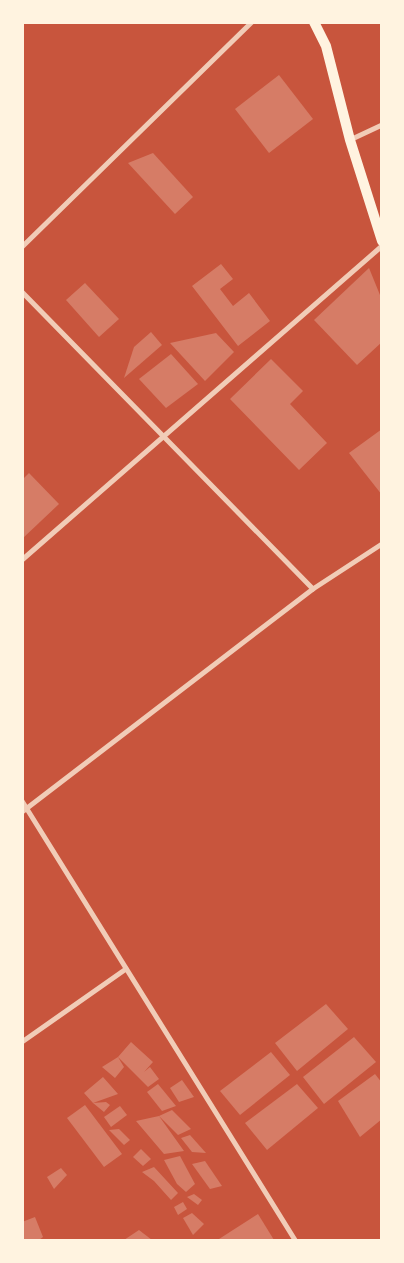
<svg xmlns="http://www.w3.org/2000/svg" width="404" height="1263" viewBox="0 0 404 1263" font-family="Karla,sans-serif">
  <rect width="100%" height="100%" fill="#c8553d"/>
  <g fill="#d67c66">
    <polygon points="279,75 313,119 269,153 235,109"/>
    <polygon points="153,153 193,197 175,214 128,163"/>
    <polygon points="221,264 233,279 220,289 233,306 249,293 270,321 238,346 192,286"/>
    <polygon points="369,268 382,300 382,342 357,365 314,320"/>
    <polygon points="85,283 119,319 99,337 66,300"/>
    <polygon points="151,332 162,345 124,378 134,347"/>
    <polygon points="216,333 234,352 205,381 170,343"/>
    <polygon points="171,354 198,384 166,408 139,379"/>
    <polygon points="271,359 303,391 290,404 327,443 299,470 230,399"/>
    <polygon points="382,429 382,495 349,453"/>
    <polygon points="29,473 59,504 22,539 22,480"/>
    <polygon points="326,1004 348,1029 297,1071 275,1043"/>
    <polygon points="354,1037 376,1062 324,1104 303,1077"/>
    <polygon points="131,1042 153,1062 144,1072 150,1067 159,1079 148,1087 118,1057 124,1067 115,1078 102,1067 118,1057"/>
    <polygon points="271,1052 290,1075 240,1115 220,1091"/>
    <polygon points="375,1074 382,1083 382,1119 360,1137 338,1101"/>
    <polygon points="103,1077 118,1094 93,1103 106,1102 110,1105 104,1112 93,1103 84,1093"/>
    <polygon points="182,1080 194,1097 179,1102 170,1088"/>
    <polygon points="158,1084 176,1106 162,1111 147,1092"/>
    <polygon points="297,1084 318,1108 267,1150 245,1123"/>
    <polygon points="85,1105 122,1154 104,1167 67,1118"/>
    <polygon points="120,1106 127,1115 111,1127 104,1117"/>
    <polygon points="172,1110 191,1129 178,1135 159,1116 184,1151 164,1154 136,1121 159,1116"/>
    <polygon points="119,1129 130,1140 124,1145 109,1130"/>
    <polygon points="190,1135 206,1153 192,1152 181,1138"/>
    <polygon points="141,1149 151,1159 143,1166 133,1157"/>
    <polygon points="180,1156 195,1184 186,1192 177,1184 164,1160"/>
    <polygon points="205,1161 222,1186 210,1189 192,1164"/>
    <polygon points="154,1167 178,1193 171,1200 154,1181 142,1172"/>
    <polygon points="61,1168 67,1175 54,1189 47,1177"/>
    <polygon points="194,1194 202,1200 198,1205 187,1197"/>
    <polygon points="183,1202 187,1209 178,1215 174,1207"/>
    <polygon points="192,1213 204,1224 193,1235 183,1218"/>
    <polygon points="258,1214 274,1240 220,1240 219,1239"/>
    <polygon points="35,1217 43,1237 39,1240 22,1240 22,1222"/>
    <polygon points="139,1230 152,1240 124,1240"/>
  </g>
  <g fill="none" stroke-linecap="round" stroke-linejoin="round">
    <g stroke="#f1ccb7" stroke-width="5">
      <polyline points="350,140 382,125"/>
      <polyline points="22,247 252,22"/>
      <polyline points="22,292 313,589"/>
      <polyline points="22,560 382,246"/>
      <polyline points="22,801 295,1240"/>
      <polyline points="22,812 313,589 382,544"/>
      <polyline points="22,1042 126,969"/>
    </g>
    <polyline stroke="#fff3e0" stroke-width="10" points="314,22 326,46 350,140 382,241"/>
  </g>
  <rect width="404" height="1263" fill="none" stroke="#fff3e0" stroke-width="48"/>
</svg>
